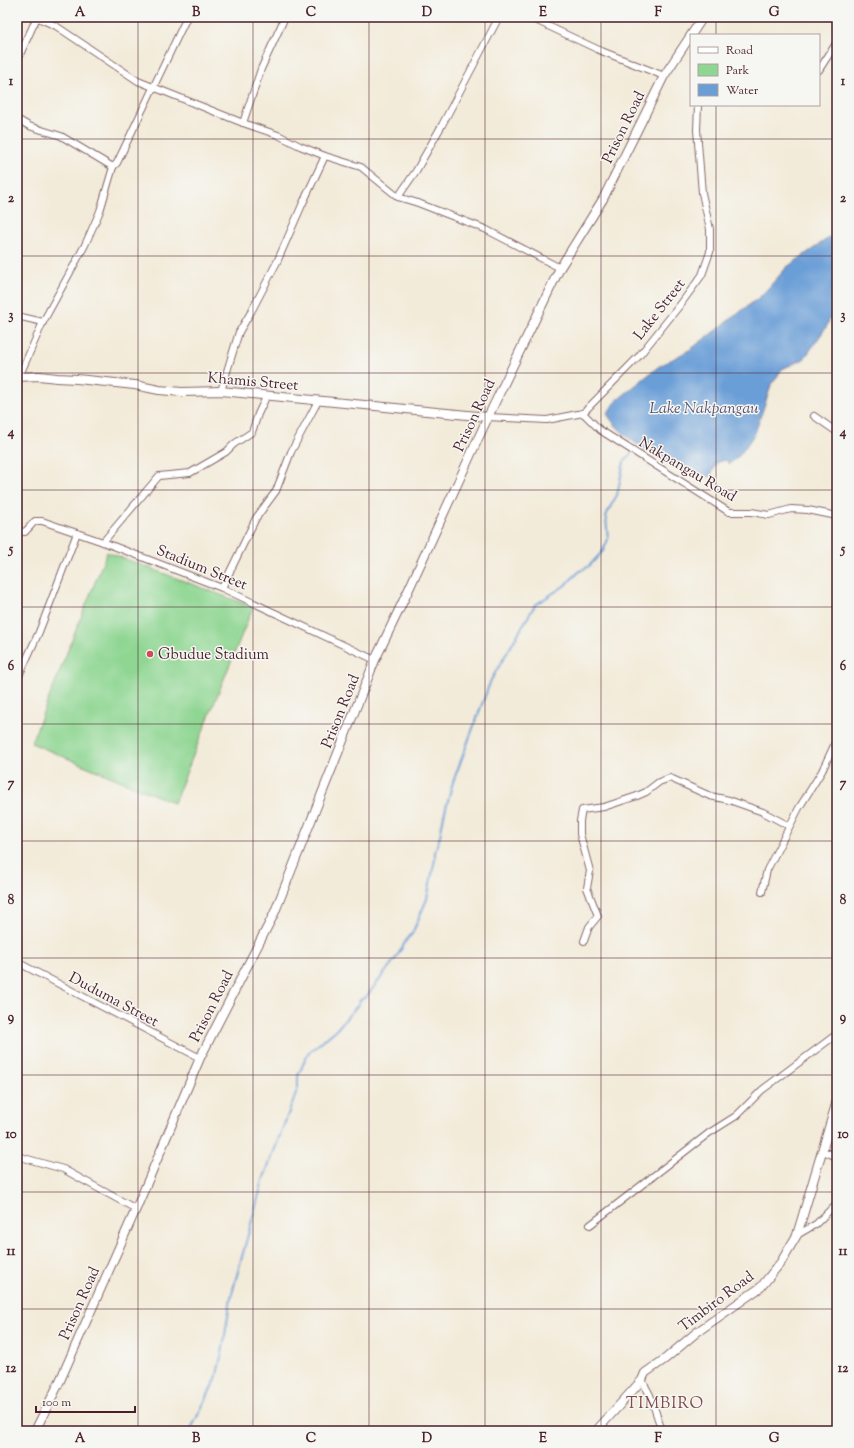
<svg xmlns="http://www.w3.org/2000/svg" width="854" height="1448" viewBox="0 0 854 1448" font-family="'Sorts Mill Goudy',serif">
  <rect width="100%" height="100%" fill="#f6f6f2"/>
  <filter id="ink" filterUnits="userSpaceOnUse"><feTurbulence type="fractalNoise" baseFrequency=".025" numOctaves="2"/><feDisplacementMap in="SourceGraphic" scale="8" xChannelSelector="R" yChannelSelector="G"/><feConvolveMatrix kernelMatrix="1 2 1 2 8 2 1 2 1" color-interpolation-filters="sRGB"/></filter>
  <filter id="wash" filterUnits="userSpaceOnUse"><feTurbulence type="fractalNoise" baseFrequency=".012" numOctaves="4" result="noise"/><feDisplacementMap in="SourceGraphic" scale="16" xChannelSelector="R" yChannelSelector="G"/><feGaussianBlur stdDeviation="0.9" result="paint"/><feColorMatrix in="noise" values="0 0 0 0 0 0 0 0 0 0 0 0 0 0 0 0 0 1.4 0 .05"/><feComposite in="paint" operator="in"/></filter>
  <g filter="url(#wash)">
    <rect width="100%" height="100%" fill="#f3ebd9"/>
    <polygon fill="#8ed692" stroke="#6c7a5e" points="107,552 253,607 174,803 31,743"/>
    <path fill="#6b9ed7" stroke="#5a5e81" d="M837,232v73l-3,3 -7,18 -23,33 -22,10 -11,17 -16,47 -15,22 -11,9 -3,-4 -9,2 -7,15c-36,-13 -81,-28 -103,-63l8,-12 43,-35 33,-18 70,-53 26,-29z"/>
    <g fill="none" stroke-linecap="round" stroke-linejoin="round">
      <polyline stroke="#6b9ed7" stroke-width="2" points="190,1431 216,1379 223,1348 231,1297 263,1180 298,1088 298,1076 308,1053 336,1030 357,1006 360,1000 366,997 396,958 407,939 412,934 427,899 435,859 435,852 440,836 444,815 453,782 491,680 535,605 564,586 580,571 589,566 603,551 608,539 606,517 608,511 617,495 624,462 632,452"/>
    </g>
  </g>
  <g filter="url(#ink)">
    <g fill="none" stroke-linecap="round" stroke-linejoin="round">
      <g stroke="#856668" stroke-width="8">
        <g id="minor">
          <polyline points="36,17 56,26 138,81 243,123 278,135 300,146 325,156 361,167 398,197 418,203 485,229 560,268"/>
          <polyline points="529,17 599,50 664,76"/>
          <polyline points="17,61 37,17"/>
          <polyline points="819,70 837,42"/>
          <polyline points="17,119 29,126 61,136 113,167"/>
          <polyline points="243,123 261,69 285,17"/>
          <polyline points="398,197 416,171 442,125 499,17"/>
          <polyline points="17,316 43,322"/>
          <polyline points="19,377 43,322 85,245 100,211 113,167 117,163 187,17"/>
          <polyline points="221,391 239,332 251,312 277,262 302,205 325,156"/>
          <polyline points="583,413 600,430 729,512 751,512 769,515 791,509 808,510 837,516"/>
          <polyline points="814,416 837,432"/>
          <polyline points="488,417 547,420 583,413 639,356 680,305 702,275 710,252 710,229 702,193 697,130 698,105"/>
          <polyline points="17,531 25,532 35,521 42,521 103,542 222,588 375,660"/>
          <polyline points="103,542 159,476 190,473 226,452 234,444 252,432 258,414 267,395"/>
          <polyline points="222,588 256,518 276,491 291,452 318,401"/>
          <polyline points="17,680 39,632 77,533"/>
          <polyline points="762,892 767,870 799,808 822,771 837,739"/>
          <polyline points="584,941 589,927 598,916 587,888 590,871 580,834 580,821 582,810 604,807 637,796 646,792 659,782 670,778 710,796 729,800 763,812 789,826"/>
          <polyline points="17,962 200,1058"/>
          <polyline points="823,1151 837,1157"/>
          <polyline points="17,1156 63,1169 136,1209"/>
          <polyline points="590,1225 709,1133 736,1116 762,1090 837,1034"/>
          <polyline points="797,1235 816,1224 837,1203"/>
          <polyline points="642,1380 650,1395 662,1431"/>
        </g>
      </g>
      <g stroke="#856668" stroke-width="10">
        <g id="tertiary">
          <polyline points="17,377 39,376 57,378 77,379 135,385 159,390 182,392 221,391 488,417"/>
          <polyline points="35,1431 59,1383 136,1209 200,1058 274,914 375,660 409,589 488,417 560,268 603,199 664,76 703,17"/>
          <polyline points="596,1431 642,1380 645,1373 665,1359 697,1332 761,1287 781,1262 797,1235 837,1101"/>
        </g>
      </g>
      <use href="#minor" stroke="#fff" stroke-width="6"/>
      <use href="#tertiary" stroke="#fff" stroke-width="8"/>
    </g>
  </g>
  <path fill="none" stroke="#4a1f2b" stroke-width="1" stroke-opacity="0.55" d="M138,17v1414M253,17v1414M369,17v1414M485,17v1414M601,17v1414M716,17v18M716,105v1326M17,139h820M17,256h820M17,373h820M17,490h820M17,607h820M17,724h820M17,841h820M17,958h820M17,1075h820M17,1192h820M17,1309h820"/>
  <circle fill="#d1495b" stroke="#f6f6f2" stroke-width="1.5" cx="150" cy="654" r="4"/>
  <g text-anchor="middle" stroke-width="3" stroke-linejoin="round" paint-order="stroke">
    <g font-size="15" fill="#4a1f2b" stroke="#f6f6f2">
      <text transform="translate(623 127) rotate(-64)" y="5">Prison Road</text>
      <text transform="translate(659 309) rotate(-52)" y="5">Lake Street</text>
      <text transform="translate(253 381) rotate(5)" y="5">Khamis Street</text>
      <text transform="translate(474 415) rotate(-65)" y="5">Prison Road</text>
      <text transform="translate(688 469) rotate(31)" y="5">Nakpangau Road</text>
      <text transform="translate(202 567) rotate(22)" y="5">Stadium Street</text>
      <text transform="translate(340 711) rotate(-68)" y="5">Prison Road</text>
      <text transform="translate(114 999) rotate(28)" y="5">Duduma Street</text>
      <text transform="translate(211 1006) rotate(-63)" y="5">Prison Road</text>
      <text transform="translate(716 1301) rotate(-37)" y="5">Timbiro Road</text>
      <text transform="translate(79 1303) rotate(-66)" y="5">Prison Road</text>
    </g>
    <g font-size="15" fill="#4a1f2b" stroke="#f6f6f2" text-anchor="start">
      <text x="158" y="659">Gbudue Stadium</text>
    </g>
    <g font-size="16" font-style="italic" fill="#575270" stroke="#f6f6f2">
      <text x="704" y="413">Lake Nakpangau</text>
    </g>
    <g font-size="16" letter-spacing="1" fill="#7f4b4d" stroke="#f6f6f2">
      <text x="665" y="1408">TIMBIRO</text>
    </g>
  </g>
  <rect width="854" height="1448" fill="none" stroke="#f6f6f2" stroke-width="44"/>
  <rect x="690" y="34" width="130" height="72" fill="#f6f6f2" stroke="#b1a0a2"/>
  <rect x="698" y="47" width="20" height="6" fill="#ffffff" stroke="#b1a0a2"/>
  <text x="726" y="54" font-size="12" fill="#4a1f2b">Road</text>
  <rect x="698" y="64" width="20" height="12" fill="#8ed692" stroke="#b1a0a2"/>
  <text x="726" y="74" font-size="12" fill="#4a1f2b">Park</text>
  <rect x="698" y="84" width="20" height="12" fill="#6b9ed7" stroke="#b1a0a2"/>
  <text x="726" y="94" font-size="12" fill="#4a1f2b">Water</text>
  <path d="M36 1406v6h99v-6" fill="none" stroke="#4a1f2b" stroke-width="2"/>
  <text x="42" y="1406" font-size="12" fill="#4a1f2b" stroke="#f6f6f2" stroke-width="3" paint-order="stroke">100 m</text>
  <rect x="22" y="22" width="810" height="1404" fill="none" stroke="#4a1f2b" stroke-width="1.5"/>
  <g font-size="13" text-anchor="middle" font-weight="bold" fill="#4a1f2b">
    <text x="80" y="16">A</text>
    <text x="196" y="16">B</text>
    <text x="311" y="16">C</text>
    <text x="427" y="16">D</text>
    <text x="543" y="16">E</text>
    <text x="658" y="16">F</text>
    <text x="774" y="16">G</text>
    <text x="11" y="85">1</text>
    <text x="843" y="85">1</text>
    <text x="11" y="202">2</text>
    <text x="843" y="202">2</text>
    <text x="11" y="319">3</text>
    <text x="843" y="319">3</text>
    <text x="11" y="436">4</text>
    <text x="843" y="436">4</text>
    <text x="11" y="553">5</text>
    <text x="843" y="553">5</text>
    <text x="11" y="670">6</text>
    <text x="843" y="670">6</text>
    <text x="11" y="787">7</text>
    <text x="843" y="787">7</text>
    <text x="11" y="904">8</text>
    <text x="843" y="904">8</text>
    <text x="11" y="1021">9</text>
    <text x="843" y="1021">9</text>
    <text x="11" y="1138">10</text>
    <text x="843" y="1138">10</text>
    <text x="11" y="1255">11</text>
    <text x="843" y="1255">11</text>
    <text x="11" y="1372">12</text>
    <text x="843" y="1372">12</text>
    <text x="80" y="1442">A</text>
    <text x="196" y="1442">B</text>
    <text x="311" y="1442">C</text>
    <text x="427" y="1442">D</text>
    <text x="543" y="1442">E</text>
    <text x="658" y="1442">F</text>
    <text x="774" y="1442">G</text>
  </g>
</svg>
